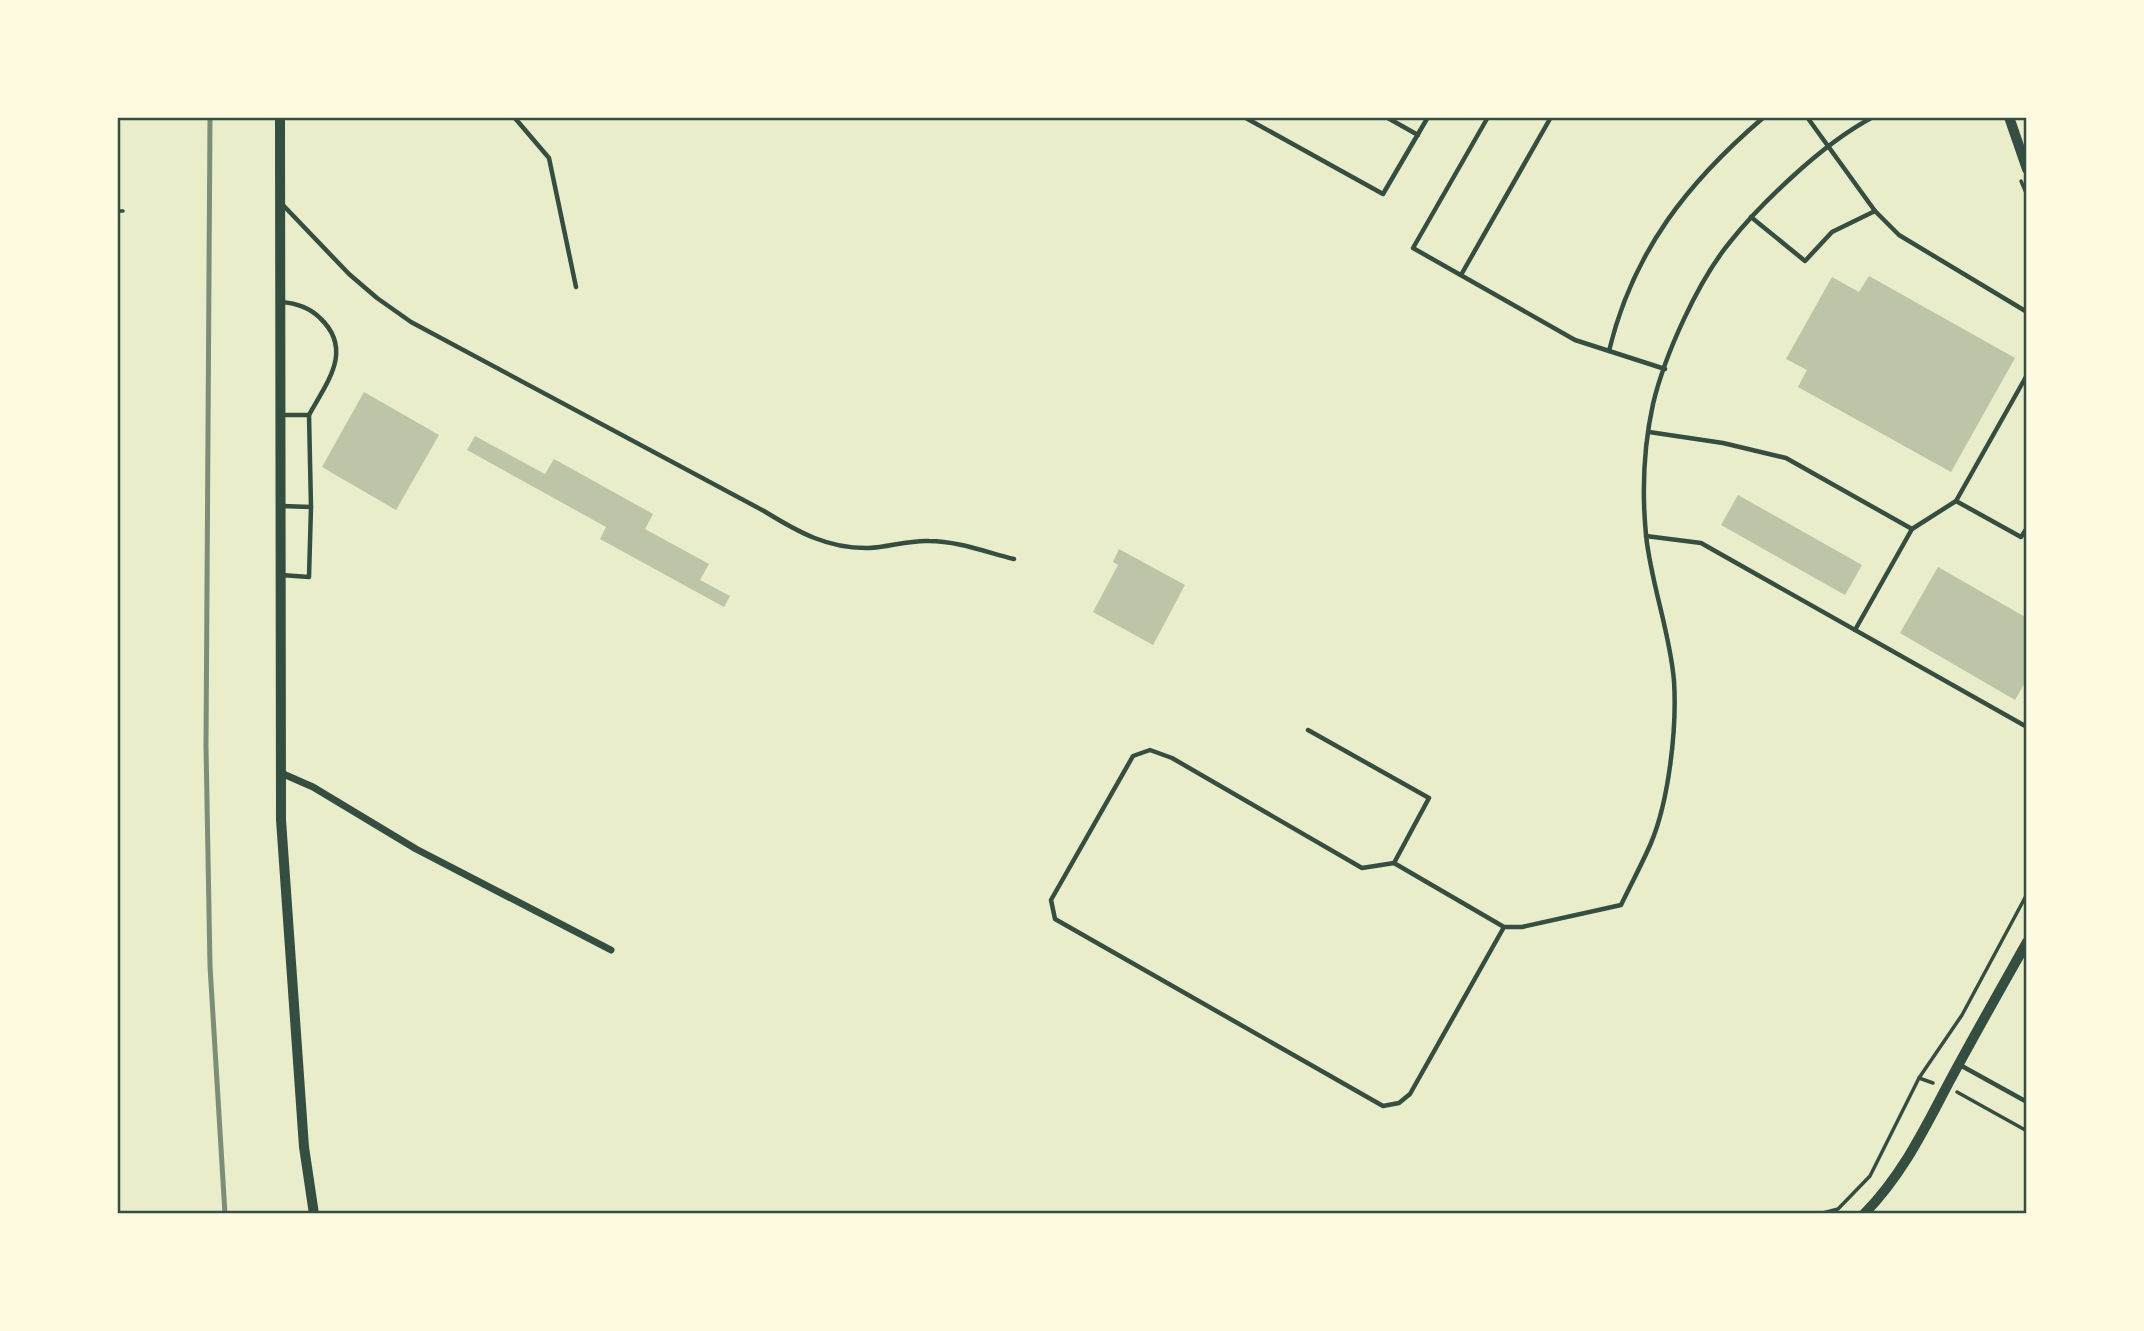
<svg xmlns="http://www.w3.org/2000/svg" width="2144" height="1331" font-family="'Noto Sans',sans-serif">
	<style>
		.building { fill: #bcc5a7 }
		.lines { fill: none; stroke-linecap: round; stroke-linejoin: round }
		.path { stroke: #344e41; stroke-width: 3.5 }
		.service { stroke: #344e41; stroke-width: 4.5 }
		.minor { stroke: #344e41; stroke-width: 7 }
		.tertiary { stroke: #344e41; stroke-width: 10 }
		.rail { stroke: #7c8e77; stroke-width: 5 }
		.neatline { fill: none; stroke: #344e41; stroke-width: 2.5 }
	</style>
	<rect width="100%" height="100%" fill="#e9edc9"/>
	<g class="building">
		<path d="M1869,276l146,82 -64,114 -153,-85 9,-17 -21,-11 46,-82 27,15z"/>
		<path d="M364,392l75,43 -43,75 -74,-43z"/>
		<path d="M475,436l70,38 9,-15 99,55 -8,15 64,35 -9,16 30,16 -6,11 -124,-68 6,-12 -139,-77z"/>
		<path d="M1738,495l124,70 -17,30 -124,-70z"/>
		<path d="M1119,549l66,36 -32,60 -60,-33 25,-47 -5,-3z"/>
		<path d="M1938,567l89,51v61l-12,21 -115,-67z"/>
	</g>
	<g class="lines">
		<g class="path">
			<path d="M2021,181l6,14"/>
			<path d="M117,211h6"/>
			<path d="M1919,1078l14,5"/>
			<path d="M1957,1092l70,39"/>
			<path d="M1819,1214l19,-5 32,-33 49,-98 43,-63 65,-121"/>
		</g>
		<g class="service">
			<path d="M514,117l35,41 27,129"/>
			<path d="M1244,117l139,77 45,-77"/>
			<path d="M1386,117l32,18"/>
			<path d="M1488,117l-75,131 162,92 90,29"/>
			<path d="M1807,117l68,94 24,24 128,77"/>
			<path d="M281,203l68,71 28,24 34,24 353,189c34,21 64,38 105,37 20,-1 40,-8 60,-7 28,0 57,11 85,18"/>
			<path d="M1751,217l54,44 27,-29 43,-21"/>
			<path d="M1461,275l90,-158"/>
			<path d="M281,302c15,1 28,5 39,16 34,32 7,64 -11,97"/>
			<path d="M1609,351c24,-100 79,-169 155,-234"/>
			<path d="M280,415h29l2,92"/>
			<path d="M1649,432l74,11 63,15 126,71 -57,101"/>
			<path d="M1956,501l65,36 6,-9"/>
			<path d="M281,506l30,1 -2,70 -28,-2"/>
			<path d="M1912,529l44,-28 71,-126"/>
			<path d="M1646,536l55,7 326,184"/>
			<path d="M1308,730l121,68 -35,65"/>
			<path d="M1504,927l-110,-64 -32,5 -190,-110 -22,-8 -17,6 -82,144 4,19 328,187 16,-3 11,-9 94,-167h18l99,-22c10,-21 21,-41 30,-62 18,-43 26,-115 23,-162 -4,-49 -23,-97 -28,-146 -4,-42 -2,-90 7,-131 12,-50 45,-123 77,-162 19,-24 40,-45 62,-65 25,-23 51,-44 81,-60"/>
			<path d="M1960,1065l67,37"/>
		</g>
		<path class="minor" d="M281,773l32,14 103,62 195,101"/>
		<g class="tertiary">
			<path d="M280,117l1,703 23,327 10,67"/>
			<path d="M2009,117l18,52"/>
			<path d="M1864,1214c37,-38 58,-80 82,-126 26,-49 54,-98 81,-146"/>
		</g>
		<path class="rail" d="M210,117l-4,629 4,220 15,248"/>
	</g>
	<rect width="2144" height="1331" fill="none" stroke="#fefae0" stroke-width="238"/>
	<rect x="119" y="119" width="1906" height="1093" class="neatline"/>
</svg>
